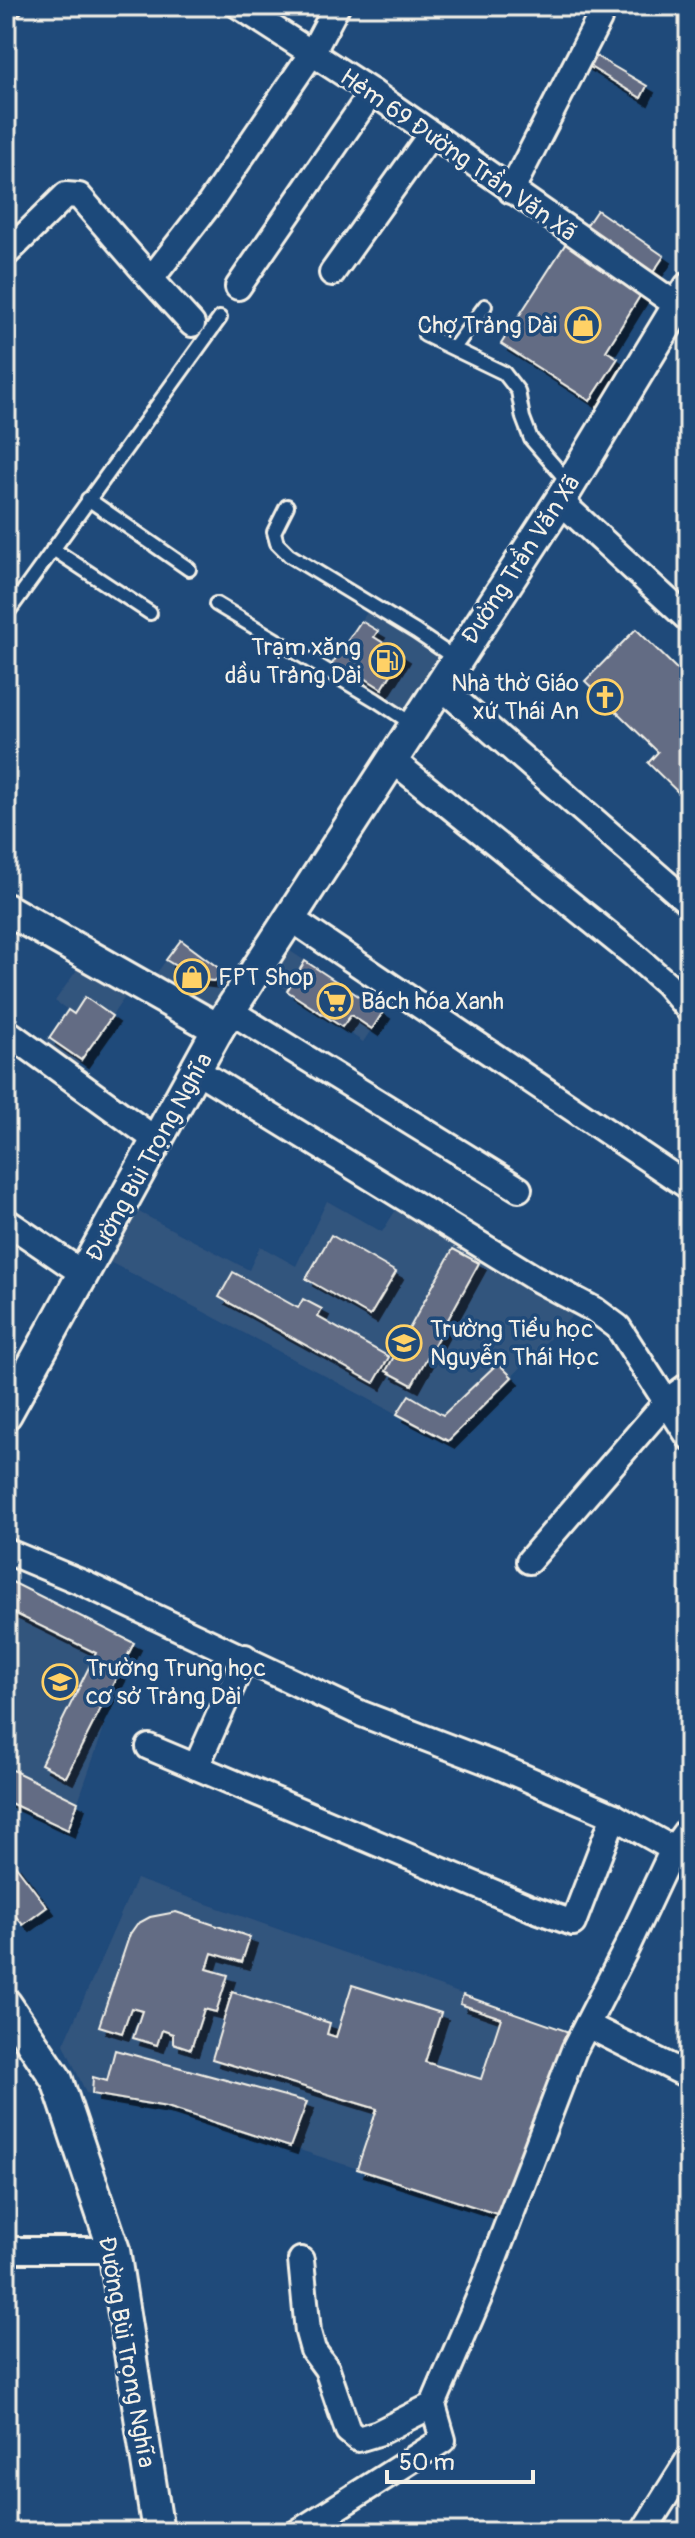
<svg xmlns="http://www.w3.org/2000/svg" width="695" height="2538" font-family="Pangolin,sans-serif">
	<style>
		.built { fill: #33547d }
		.building { fill: #636c84; stroke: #f4f1e8; stroke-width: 2; filter: url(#shadow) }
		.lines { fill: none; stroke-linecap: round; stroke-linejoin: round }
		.service-casing { stroke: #f4f1e8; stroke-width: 18 }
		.minor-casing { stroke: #f4f1e8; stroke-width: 30 }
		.tertiary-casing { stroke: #f4f1e8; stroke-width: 36 }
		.service { stroke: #1f4a7a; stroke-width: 12 }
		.minor { stroke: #1f4a7a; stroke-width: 24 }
		.tertiary { stroke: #1f4a7a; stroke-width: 30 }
		.labels { text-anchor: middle; stroke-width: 7; stroke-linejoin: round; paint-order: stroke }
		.street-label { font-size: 24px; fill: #f4f1e8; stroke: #1f4a7a }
		.poi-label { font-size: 24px; fill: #f4f1e8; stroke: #1f4a7a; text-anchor: start }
	</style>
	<defs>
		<filter id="shadow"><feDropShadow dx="7" dy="7" stdDeviation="0" flood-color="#0009"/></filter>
	</defs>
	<rect width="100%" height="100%" fill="#1f4a7a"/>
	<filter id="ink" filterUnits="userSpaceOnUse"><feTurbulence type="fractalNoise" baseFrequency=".0125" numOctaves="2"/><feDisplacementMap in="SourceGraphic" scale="16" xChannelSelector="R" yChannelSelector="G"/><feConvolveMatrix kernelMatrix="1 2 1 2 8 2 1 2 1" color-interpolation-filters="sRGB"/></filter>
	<g filter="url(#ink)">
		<g class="built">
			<path d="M370,608l74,48 -37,59 -77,-48z"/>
			<path d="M181,940l55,41 -21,33 -62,-36z"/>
			<path d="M284,947l99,65 -20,30 -97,-66z"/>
			<path d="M81,964l48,27 -56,80 -32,-23 27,-38 -13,-9z"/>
			<path d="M327,1201l55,31 17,-27 180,104 -131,132 -342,-181 27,-51 116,61 11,-24 36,20z"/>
			<path d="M6,1579l128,64 -40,77 11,5 -37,105 -62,-29z"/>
			<path d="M136,1879l439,155 -72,182 -336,-109 -81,-14 -22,-49z"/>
		</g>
		<g class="building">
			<path d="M589,52l58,34 -6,12 -59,-36z"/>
			<path d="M597,210l67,46 -16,24 -64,-51z"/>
			<path d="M568,240l75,51 -37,60 12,7 -28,43 -89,-57z"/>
			<path d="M361,621l17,10 -4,6 29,18 -21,34 -28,-18 -5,7 -19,-11z"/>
			<path d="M636,629l53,52v122l-41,-40 10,-11 -73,-71z"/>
			<path d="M181,940l47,35 -15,6 -16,-2 -31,-19z"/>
			<path d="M305,961l78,51 -11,17 -21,-14 -9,12 -55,-36z"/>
			<path d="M85,997l27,19 -31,44 -32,-22 19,-28 6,4z"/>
			<path d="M331,1235l65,37 -26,44 -64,-37z"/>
			<path d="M453,1249l26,14 -67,122 -26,-14z"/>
			<path d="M233,1272l65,36 5,-9 19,10 -4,8 71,40 -15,26 -155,-86z"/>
			<path d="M498,1363l14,14 -64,64 -51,-27 12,-19 34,20z"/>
			<path d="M6,1579l128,64 -68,134 -25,-13 55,-111 -86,-42 -4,8z"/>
			<path d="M6,1767l72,35 -10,28 -62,-29z"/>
			<path d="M13,1862l34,45 -24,18 -11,-13 -6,5v-49z"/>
			<path d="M176,1912l74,25 -8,25 -30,-9 -5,16 21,6 -12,37 -12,-3 -13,40 -18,-6v-9l-11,-4 -5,15 -24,-7 9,-27 -11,-3 -9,25 -23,-7 31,-92 7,-10 13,-7z"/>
			<path d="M352,1985l89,28 -16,49 56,17 20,-61 -41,-14 3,-9 112,39 -72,182 -146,-47 20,-60 -165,-50 20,-67 98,31 -3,11 9,3z"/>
			<path d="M115,2050l192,52 -17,45 -123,-40 -75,-13 1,-17 14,4z"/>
		</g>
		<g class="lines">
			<defs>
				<g id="service">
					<path d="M425,335l79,38 14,18 5,27 8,21 39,45"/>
					<path d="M454,348l31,-42"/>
					<path d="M88,499l101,70"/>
					<path d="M287,506l-13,26 3,11 12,12 127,77 40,27"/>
					<path d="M53,549l97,64"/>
					<path d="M216,604l160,96 38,25"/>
					<path d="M6,615l214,-297"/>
				</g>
				<g id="minor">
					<path d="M239,6l133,86 306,214"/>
					<path d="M6,9l3,-3"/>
					<path d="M511,191l88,-172"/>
					<path d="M6,254l60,-59 13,1 72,83 59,-76 102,-150 25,-47"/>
					<path d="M332,273l99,-139"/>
					<path d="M151,279l41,45"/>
					<path d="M238,287l134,-195"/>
					<path d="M560,501l129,119"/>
					<path d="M439,685l250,218"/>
					<path d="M391,759l242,195 33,29 23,27"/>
					<path d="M290,918l399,269"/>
					<path d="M230,1011l289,178"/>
					<path d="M6,1031l150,109"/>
					<path d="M196,1070l337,207 62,33 23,17 71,110"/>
					<path d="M6,1221l79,54"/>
					<path d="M6,1551l77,32 279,131 136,52 116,50 59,33 16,14"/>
					<path d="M529,1561l138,-160 22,-16"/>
					<path d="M149,1747l382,161 42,15 41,-107"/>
					<path d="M196,1767l49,-110"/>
					<path d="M587,2025l102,51"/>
					<path d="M6,2250h108"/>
					<path d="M301,2260l7,72 5,18 14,19 21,62 10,8 20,-6 55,-28"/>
					<path d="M298,2532l145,-92 -10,-35 48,-112 93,-243 53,-103 46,-98 16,-22"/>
					<path d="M643,2532l46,-73"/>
				</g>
				<g id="tertiary">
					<path d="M6,909l212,120"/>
					<path d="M6,1414l212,-385 342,-528 129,-213"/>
					<path d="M6,2004l51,76 57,170 44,282"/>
				</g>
			</defs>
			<use href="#service" class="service-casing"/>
			<use href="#minor" class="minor-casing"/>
			<use href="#tertiary" class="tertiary-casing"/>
			<use href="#service" class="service"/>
			<use href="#minor" class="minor"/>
			<use href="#tertiary" class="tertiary"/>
		</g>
	</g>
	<defs>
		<symbol id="shop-ring" viewBox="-11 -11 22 22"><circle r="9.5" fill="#1f4a7a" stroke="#ffd166" stroke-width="1.5"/><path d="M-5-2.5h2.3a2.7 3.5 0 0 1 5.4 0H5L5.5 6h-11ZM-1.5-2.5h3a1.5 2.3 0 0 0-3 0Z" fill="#ffd166"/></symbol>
		<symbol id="fuel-ring" viewBox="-11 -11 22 22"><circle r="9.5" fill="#1f4a7a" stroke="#ffd166" stroke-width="1.5"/><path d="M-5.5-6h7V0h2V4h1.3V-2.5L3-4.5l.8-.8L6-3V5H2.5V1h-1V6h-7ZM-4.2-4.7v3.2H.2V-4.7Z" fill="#ffd166"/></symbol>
		<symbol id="church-ring" viewBox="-11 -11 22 22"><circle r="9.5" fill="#1f4a7a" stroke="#ffd166" stroke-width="1.5"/><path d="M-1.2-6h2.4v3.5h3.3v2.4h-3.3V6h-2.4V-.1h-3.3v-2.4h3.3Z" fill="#ffd166"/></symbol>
		<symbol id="supermarket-ring" viewBox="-11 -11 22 22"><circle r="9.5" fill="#1f4a7a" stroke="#ffd166" stroke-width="1.5"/><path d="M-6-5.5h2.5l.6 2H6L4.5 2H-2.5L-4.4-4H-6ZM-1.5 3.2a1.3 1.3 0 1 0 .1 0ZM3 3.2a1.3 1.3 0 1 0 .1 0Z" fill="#ffd166"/></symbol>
		<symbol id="school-ring" viewBox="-11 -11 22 22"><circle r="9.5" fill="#1f4a7a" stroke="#ffd166" stroke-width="1.5"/><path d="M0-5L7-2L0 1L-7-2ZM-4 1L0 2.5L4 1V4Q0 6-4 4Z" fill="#ffd166"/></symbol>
	</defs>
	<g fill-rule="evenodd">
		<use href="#shop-ring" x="563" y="305" width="40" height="40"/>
		<use href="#fuel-ring" x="367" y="641" width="40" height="40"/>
		<use href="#church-ring" x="585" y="677" width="40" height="40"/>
		<use href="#shop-ring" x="172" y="957" width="40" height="40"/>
		<use href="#supermarket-ring" x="315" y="981" width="40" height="40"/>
		<use href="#school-ring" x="384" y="1323" width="40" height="40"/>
		<use href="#school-ring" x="40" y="1662" width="40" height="40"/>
	</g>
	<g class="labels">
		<g class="street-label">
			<text transform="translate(459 155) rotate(35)" y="8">Hẻm 69 Đường Trần Văn Xã</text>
			<text transform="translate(521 559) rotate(-57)" y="8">Đường Trần Văn Xã</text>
			<text transform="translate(149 1157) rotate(-61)" y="8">Đường Bùi Trọng Nghĩa</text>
			<text transform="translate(127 2352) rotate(80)" y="8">Đường Bùi Trọng Nghĩa</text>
		</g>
		<g class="poi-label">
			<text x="557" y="333" text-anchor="end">Chợ Trảng Dài</text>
			<text x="361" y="655" text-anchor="end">Trạm xăng<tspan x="361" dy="28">dầu Trảng Dài</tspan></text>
			<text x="579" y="691" text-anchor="end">Nhà thờ Giáo<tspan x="579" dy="28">xứ Thái An</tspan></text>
			<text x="218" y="985">FPT Shop</text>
			<text x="361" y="1009">Bách hóa Xanh</text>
			<text x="430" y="1337">Trường Tiểu học<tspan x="430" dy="28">Nguyễn Thái Học</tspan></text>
			<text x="86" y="1676">Trường Trung học<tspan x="86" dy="28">cơ sở Trảng Dài</tspan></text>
		</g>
	</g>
	<rect width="695" height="2538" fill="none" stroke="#1f4a7a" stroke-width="32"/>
	<rect x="16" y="16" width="663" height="2506" fill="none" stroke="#f4f1e8" stroke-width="3" filter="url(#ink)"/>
	<path d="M387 2470v12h146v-12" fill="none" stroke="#f4f1e8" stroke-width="4"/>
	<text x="399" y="2470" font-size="24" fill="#f4f1e8" stroke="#1f4a7a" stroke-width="6" paint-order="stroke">50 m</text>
</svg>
